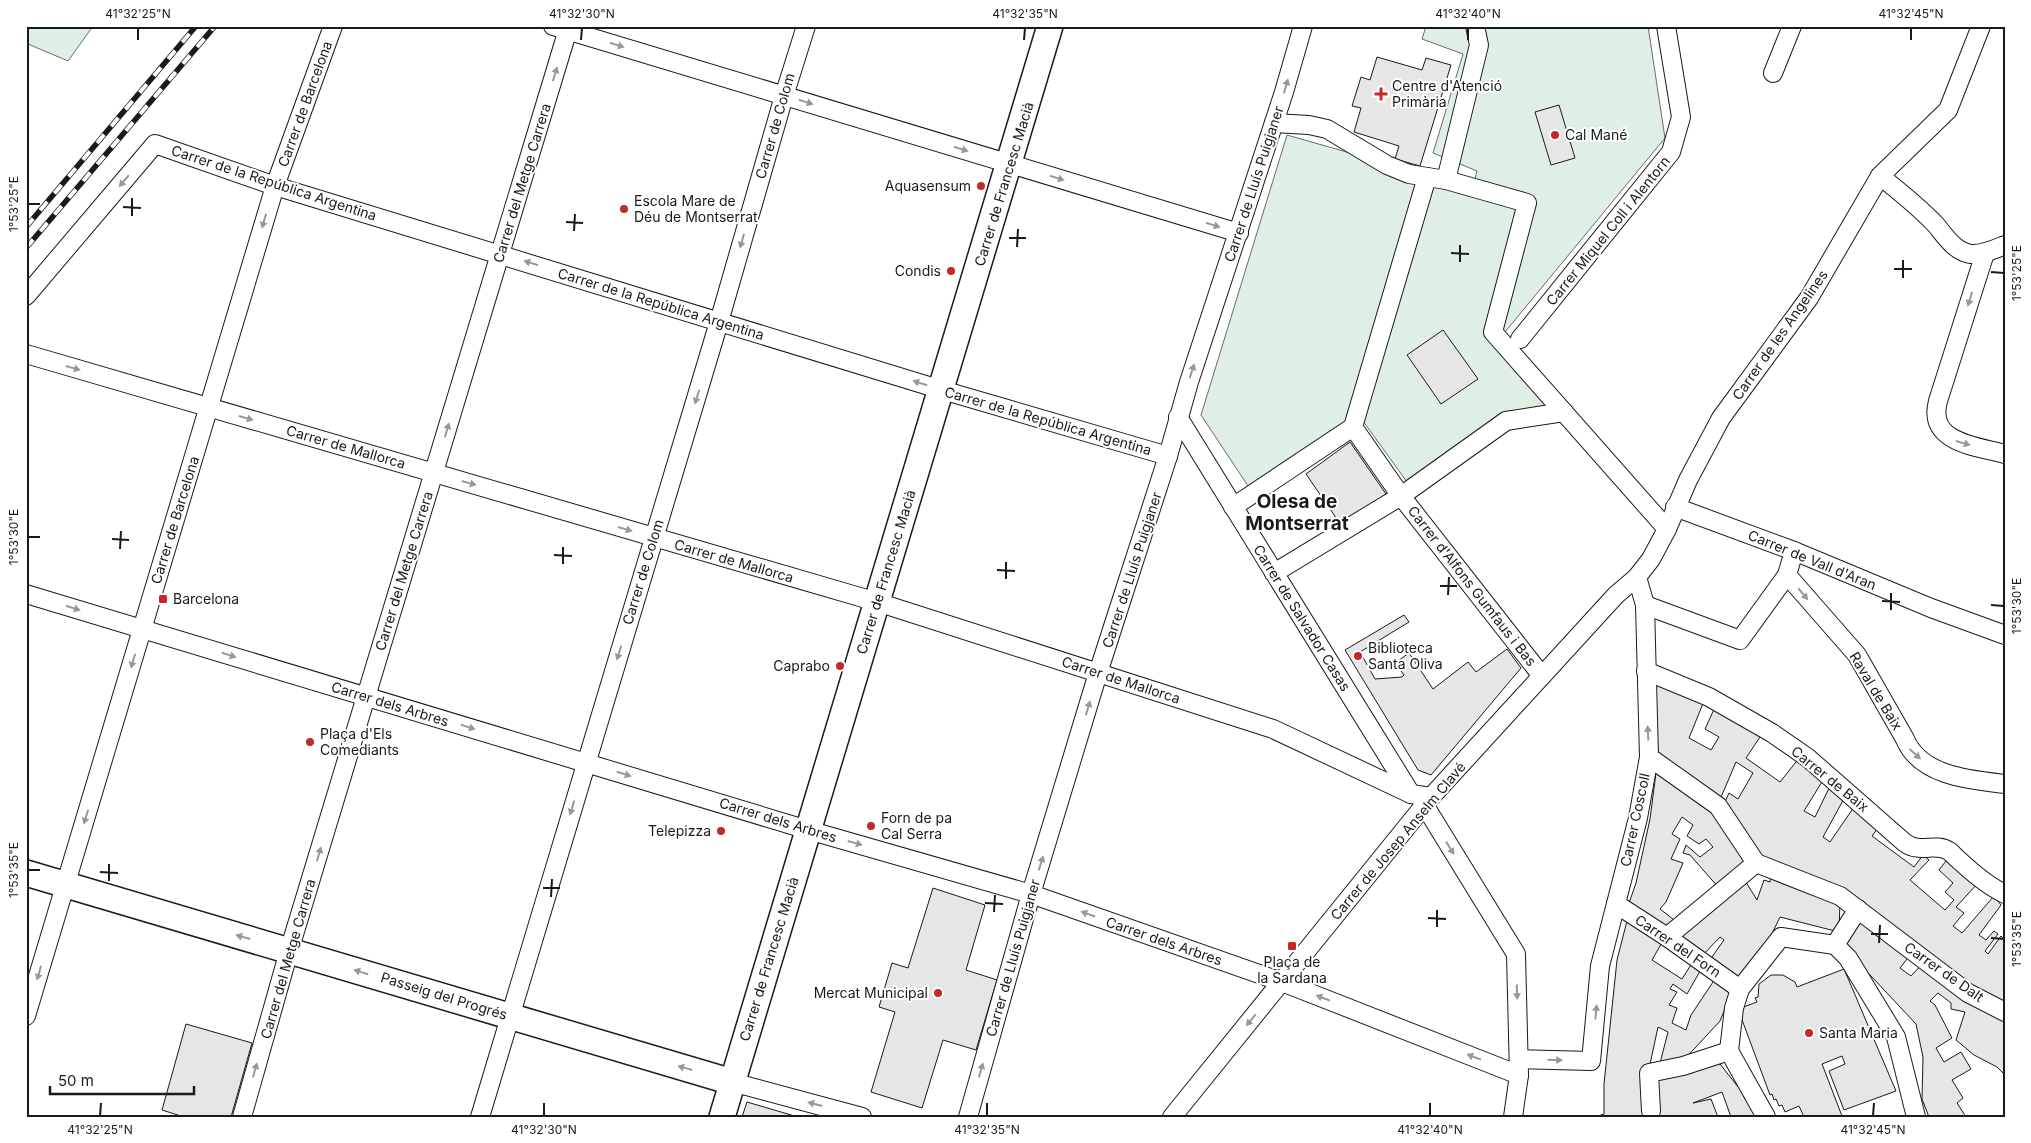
<svg xmlns="http://www.w3.org/2000/svg" width="2031" height="1143" font-family="Inter,sans-serif">
	<style>
		.green { fill: #e0efe3; stroke: #6a6a6a }
		.building { fill: #e6e6e6; stroke: #1a1a1a }
		.lines { fill: none; stroke-linecap: round; stroke-linejoin: round }
		.street-casing { stroke: #1a1a1a; stroke-width: 20 }
		.secondary-casing { stroke: #1a1a1a; stroke-width: 28 }
		.street { stroke: #fff; stroke-width: 18 }
		.secondary { stroke: #fff; stroke-width: 25 }
		.rail-casing { stroke: #1a1a1a; stroke-width: 5.5 }
		.rail { stroke: #fff; stroke-width: 4; stroke-dasharray: 11; stroke-linecap: butt }
		.oneway { fill: #989898 }
		.ticks { fill: none; stroke: #1a1a1a; stroke-width: 2 }
		.poi-dot { fill: #c62828; stroke: #fff; stroke-width: 2 }
		.labels { text-anchor: middle; stroke-width: 4; stroke-linejoin: round; paint-order: stroke }
		.poi-label { font-size: 14px; fill: #1a1a1a; stroke: #fff; text-anchor: start }
		.street-label { font-size: 14px; fill: #1a1a1a; stroke: #fff }
		.district-label { font-size: 19px; font-weight: bold; fill: #1a1a1a; stroke: #fff }
		.neatline { fill: none; stroke: #1a1a1a; stroke-width: 2 }
		.ticks-label { font-size: 12px; text-anchor: middle; fill: #1a1a1a }
	</style>
	<rect width="100%" height="100%" fill="#fff"/>
	<g class="green">
		<path d="M26,26h67l-25,35 -40,-17 -2,2z"/>
		<path d="M1426,26h222l17,112 -160,194 64,74 -57,12 -105,64 -44,-61 -109,74 -53,-80 86,-280 186,53 4,-17 -44,-18 30,-99 -41,-15z"/>
	</g>
	<g class="building">
		<path d="M1377,57l45,13 4,-12 25,7 -31,101 -25,-7 4,-13 -45,-14 7,-24 -9,-2 9,-29 9,3z"/>
		<path d="M1559,105l16,53 -24,7 -16,-53z"/>
		<path d="M1443,330l35,49 -37,25 -34,-49z"/>
		<path d="M1350,442l36,52 -45,31 -35,-51z"/>
		<path d="M1404,615l5,7 -49,30 15,27 27,-2 2,-2 -9,-12 14,-10 24,36 35,-27 8,10 31,-23 14,19 -90,107 -13,-5 -73,-120z"/>
		<path d="M1654,679l50,22 -15,37 22,12 8,-13 -14,-8 10,-22 47,27 -16,24 34,24 20,-25 25,20 -21,34 11,6 17,-35 14,13 -23,42 7,5 26,-38 24,21 -8,11 42,31 9,-12 6,5 -19,20 35,30 9,-10 -9,-8 8,-9 -14,-13 10,-13 29,26 -22,24 8,6 -11,13 9,7 32,-37 7,9 -22,30 7,5 8,-9 4,3 -13,17 3,3 13,-18 4,4v68l-223,-142 -28,-14 -32,-44 7,-15 9,6 15,-26 -17,-11 -17,40 -62,-45z"/>
		<path d="M1657,765l54,40 38,57 -30,26 -29,-33 -7,-2 3,-8 14,12 13,-10 -7,-8 -7,5 -12,-8 6,-11 -11,-8 -10,17 8,5 -9,20 12,4 -17,39 -6,7 18,14 -9,9 -42,-23 9,-26 14,-64z"/>
		<path d="M1771,873l69,27 -1,32 -59,-15 -14,29 -29,35 -28,-20 15,-21 -4,-3 -18,19 -27,-20 69,-57 13,21 7,-20 6,2z"/>
		<path d="M933,888l52,17 -19,65 31,10 -21,70 -33,-10 -21,68 -51,-16 24,-80 -16,-5 13,-44 16,5z"/>
		<path d="M1628,917l36,22 -12,21 30,19 12,-19 9,6 -16,28 -14,-10 -3,5 7,3 -8,13 8,3 -5,15 14,7 5,-15 26,-39 16,13 -13,32 -38,41 -23,5 9,-35 -10,-5 -9,42 -3,48h-51l9,-3v-30l13,-124z"/>
		<path d="M1859,918l52,36 -11,14 11,8 12,-13 82,56v56l-8,-8 -23,-12 -18,-15 9,-28 -14,-3v-6l-13,-10 -8,8 5,4 17,33 -16,10 8,14 17,-10 10,17 -19,11 11,18 -6,5 9,14h-37l-7,-18 1,-42 -7,-33 -75,-80z"/>
		<path d="M1844,969l52,122 -52,19 -15,-39 16,-7 -3,-8 -20,8 20,52 -38,1 -5,-11 -14,6 -3,-7 -3,1 -3,-7 -2,1 -2,-6 -2,1 -32,-86 19,-7 -2,-4 3,-1 1,-13 12,-9h12l12,7 2,5z"/>
		<path d="M186,1024l66,19 -21,74h-47l-22,-7z"/>
		<path d="M1720,1064l26,33 10,20h-25l-9,-25 -29,11 18,-4 7,18h-61l-4,-42z"/>
		<path d="M747,1102l51,15h-56z"/>
	</g>
	<g class="lines">
		<defs>
			<g id="street">
				<path d="M553,26l686,207"/>
				<path d="M1773,73l19,-47"/>
				<path d="M1274,123l35,2 18,4 60,36 22,9 37,6 81,23 -34,129 174,197"/>
				<path d="M1880,176c19,15 39,31 56,49 9,11 19,27 35,29 11,1 24,-5 34,-9"/>
				<path d="M1446,180l33,-135 -4,-19"/>
				<path d="M1985,253l-47,148c-11,42 38,45 67,53"/>
				<path d="M26,296l129,-152 120,42 667,204 226,66"/>
				<path d="M1520,339l151,-187 10,-35 -15,-91"/>
				<path d="M26,354l851,248 396,127 138,65 20,3"/>
				<path d="M1178,417l233,377"/>
				<path d="M1353,427l48,69 141,180"/>
				<path d="M1233,507l120,-80 74,-250"/>
				<path d="M1675,507l119,44 137,57 74,27"/>
				<path d="M1794,551l-7,24 70,80 48,84c15,37 65,41 100,45"/>
				<path d="M1274,573l127,-77 105,-75 58,-9"/>
				<path d="M26,594l782,236 223,64 251,88 237,93"/>
				<path d="M1645,605l95,35 47,-65"/>
				<path d="M1646,671l63,26 63,36 36,25 97,85c16,11 29,-1 44,8 4,3 8,8 12,11 13,12 27,24 44,32"/>
				<path d="M1649,757l69,49 38,57 84,33 128,97 37,19"/>
				<path d="M1425,806l91,148 3,121 -6,42"/>
				<path d="M1616,904l51,33 73,52"/>
				<path d="M1667,937l89,-74"/>
				<path d="M1835,945l13,13 48,79 20,80"/>
				<path d="M1835,945l23,-36"/>
				<path d="M26,1016l249,-830 58,-160"/>
				<path d="M1729,1051l5,-43 6,-19 41,-52 54,8"/>
				<path d="M1729,1051l37,66"/>
				<path d="M1519,1059l72,2 9,-95 38,-148 11,-61 -4,-152 -8,-28"/>
				<path d="M732,1082l130,35"/>
				<path d="M1651,1111l-2,-38 34,-7 46,-15"/>
				<path d="M242,1117l47,-166 280,-925"/>
				<path d="M480,1117l239,-795 65,-226 22,-70"/>
				<path d="M968,1117l63,-223 67,-221 70,-217 21,-74 95,-290 19,-66"/>
				<path d="M1172,1117l259,-320 185,-202 21,-18 14,-18 16,-30 21,-49 33,-62 88,-120 71,-122 68,-66 33,-84"/>
			</g>
			<g id="secondary">
				<path d="M26,873l706,209"/>
				<path d="M722,1117l328,-1091"/>
			</g>
		</defs>
		<use href="#street" class="street-casing"/>
		<use href="#secondary" class="secondary-casing"/>
		<use href="#street" class="street"/>
		<use href="#secondary" class="secondary"/>
		<defs>
			<g id="rail">
				<path d="M26,227l170,-201"/>
				<path d="M26,248l189,-222"/>
			</g>
		</defs>
		<use href="#rail" class="rail-casing"/>
		<use href="#rail" class="rail"/>
	</g>
	<defs><path id="oneway-solid" d="M-6-.8H1V-3.2L6.5 0L1 3.2V.8H-6Z" transform="scale(1.25)"/></defs>
	<g class="oneway">
		<use href="#oneway-solid" transform="translate(617 45) rotate(17)"/>
		<use href="#oneway-solid" transform="translate(555 74) rotate(-73)"/>
		<use href="#oneway-solid" transform="translate(1286 86) rotate(-74)"/>
		<use href="#oneway-solid" transform="translate(806 102) rotate(17)"/>
		<use href="#oneway-solid" transform="translate(961 149) rotate(17)"/>
		<use href="#oneway-solid" transform="translate(1057 178) rotate(17)"/>
		<use href="#oneway-solid" transform="translate(124 181) rotate(130)"/>
		<use href="#oneway-solid" transform="translate(264 221) rotate(106)"/>
		<use href="#oneway-solid" transform="translate(1213 225) rotate(17)"/>
		<use href="#oneway-solid" transform="translate(742 241) rotate(106)"/>
		<use href="#oneway-solid" transform="translate(531 263) rotate(-163)"/>
		<use href="#oneway-solid" transform="translate(1970 299) rotate(107)"/>
		<use href="#oneway-solid" transform="translate(73 368) rotate(16)"/>
		<use href="#oneway-solid" transform="translate(1192 371) rotate(-72)"/>
		<use href="#oneway-solid" transform="translate(920 383) rotate(-163)"/>
		<use href="#oneway-solid" transform="translate(697 397) rotate(107)"/>
		<use href="#oneway-solid" transform="translate(246 418) rotate(16)"/>
		<use href="#oneway-solid" transform="translate(447 430) rotate(-73)"/>
		<use href="#oneway-solid" transform="translate(1963 443) rotate(16)"/>
		<use href="#oneway-solid" transform="translate(469 483) rotate(16)"/>
		<use href="#oneway-solid" transform="translate(625 529) rotate(16)"/>
		<use href="#oneway-solid" transform="translate(1803 594) rotate(50)"/>
		<use href="#oneway-solid" transform="translate(73 608) rotate(17)"/>
		<use href="#oneway-solid" transform="translate(619 653) rotate(107)"/>
		<use href="#oneway-solid" transform="translate(229 655) rotate(17)"/>
		<use href="#oneway-solid" transform="translate(133 661) rotate(107)"/>
		<use href="#oneway-solid" transform="translate(1088 708) rotate(-73)"/>
		<use href="#oneway-solid" transform="translate(468 727) rotate(17)"/>
		<use href="#oneway-solid" transform="translate(1648 733) rotate(-93)"/>
		<use href="#oneway-solid" transform="translate(1915 754) rotate(42)"/>
		<use href="#oneway-solid" transform="translate(624 774) rotate(17)"/>
		<use href="#oneway-solid" transform="translate(572 808) rotate(107)"/>
		<use href="#oneway-solid" transform="translate(86 817) rotate(107)"/>
		<use href="#oneway-solid" transform="translate(855 843) rotate(16)"/>
		<use href="#oneway-solid" transform="translate(1450 848) rotate(58)"/>
		<use href="#oneway-solid" transform="translate(319 854) rotate(-73)"/>
		<use href="#oneway-solid" transform="translate(1041 863) rotate(-73)"/>
		<use href="#oneway-solid" transform="translate(1088 914) rotate(-161)"/>
		<use href="#oneway-solid" transform="translate(243 937) rotate(-164)"/>
		<use href="#oneway-solid" transform="translate(361 972) rotate(-163)"/>
		<use href="#oneway-solid" transform="translate(39 973) rotate(106)"/>
		<use href="#oneway-solid" transform="translate(1517 992) rotate(88)"/>
		<use href="#oneway-solid" transform="translate(1323 998) rotate(-159)"/>
		<use href="#oneway-solid" transform="translate(1596 1012) rotate(-85)"/>
		<use href="#oneway-solid" transform="translate(1251 1020) rotate(130)"/>
		<use href="#oneway-solid" transform="translate(1474 1057) rotate(-159)"/>
		<use href="#oneway-solid" transform="translate(1555 1060) rotate(1)"/>
		<use href="#oneway-solid" transform="translate(685 1068) rotate(-164)"/>
		<use href="#oneway-solid" transform="translate(255 1070) rotate(-74)"/>
		<use href="#oneway-solid" transform="translate(981 1070) rotate(-74)"/>
		<use href="#oneway-solid" transform="translate(815 1104) rotate(-165)"/>
	</g>
	<path class="ticks" d="M138,40v-12M581,40l1,-12M1024,40l1,-12M1468,40v-12M1911,40v-12M28,204h12M123,207l18,1M132,216v-18M566,222l17,1M574,231l1,-17M1009,238h17M1017,247l1,-18M1451,253l18,1M1460,262v-17M1894,269h18M1991,272l13,1M1903,278v-18M28,537h12M112,539l17,1M120,549l1,-18M554,555l18,1M563,564v-17M997,570l18,1M1006,579v-17M1440,586h17M1448,595l1,-18M1882,601l18,1M1991,605l13,1M1891,610v-17M28,870h12M100,872l18,1M109,881v-17M543,888h17M551,897l1,-18M985,903l18,1M994,912l1,-17M1428,918l18,1M1437,927v-17M1871,934h17M1991,938l13,1M1879,943l1,-18M100,1116l1,-13M544,1116v-13M987,1116v-13M1430,1116v-13M1873,1116l1,-13"/>
	<g class="poi-dot">
		<path d="M1378.5 86.5h5v5h5v5h-5v5h-5v-5h-5v-5h5z"/>
		<circle cx="1555" cy="135" r="5"/>
		<circle cx="981" cy="186" r="5"/>
		<circle cx="624" cy="209" r="5"/>
		<circle cx="951" cy="271" r="5"/>
		<rect x="158" y="594" width="10" height="10" rx="2.5"/>
		<circle cx="1358" cy="656" r="5"/>
		<circle cx="840" cy="666" r="5"/>
		<circle cx="310" cy="742" r="5"/>
		<circle cx="871" cy="826" r="5"/>
		<circle cx="721" cy="831" r="5"/>
		<rect x="1287" y="941" width="10" height="10" rx="2.5"/>
		<circle cx="938" cy="993" r="5"/>
		<circle cx="1809" cy="1033" r="5"/>
	</g>
	<g class="labels">
		<g class="poi-label">
			<text x="1392" y="91">Centre d'Atenció<tspan x="1392" dy="16">Primària</tspan></text>
			<text x="1565" y="140">Cal Mané</text>
			<text x="971" y="191" text-anchor="end">Aquasensum</text>
			<text x="634" y="206">Escola Mare de<tspan x="634" dy="16">Déu de Montserrat</tspan></text>
			<text x="941" y="276" text-anchor="end">Condis</text>
			<text x="173" y="604">Barcelona</text>
			<text x="1368" y="653">Biblioteca<tspan x="1368" dy="16">Santa Oliva</tspan></text>
			<text x="830" y="671" text-anchor="end">Caprabo</text>
			<text x="320" y="739">Plaça d'Els<tspan x="320" dy="16">Comediants</tspan></text>
			<text x="881" y="823">Forn de pa<tspan x="881" dy="16">Cal Serra</tspan></text>
			<text x="711" y="836" text-anchor="end">Telepizza</text>
			<text x="1292" y="967" text-anchor="middle">Plaça de<tspan x="1292" dy="16">la Sardana</tspan></text>
			<text x="928" y="998" text-anchor="end">Mercat Municipal</text>
			<text x="1819" y="1038">Santa Maria</text>
		</g>
		<g class="street-label">
			<text transform="translate(305 104) rotate(-70)" y="5">Carrer de Barcelona</text>
			<text transform="translate(775 126) rotate(-74)" y="5">Carrer de Colom</text>
			<text transform="translate(274 183) rotate(18)" y="5">Carrer de la República Argentina</text>
			<text transform="translate(522 183) rotate(-73)" y="5">Carrer del Metge Carrera</text>
			<text transform="translate(1004 184) rotate(-73)" y="5">Carrer de Francesc Macià</text>
			<text transform="translate(1254 184) rotate(-72)" y="5">Carrer de Lluís Puigjaner</text>
			<text transform="translate(1608 231) rotate(-51)" y="5">Carrer Miquel Coll i Alentorn</text>
			<text transform="translate(661 304) rotate(17)" y="5">Carrer de la República Argentina</text>
			<text transform="translate(1780 335) rotate(-55)" y="5">Carrer de les Angelines</text>
			<text transform="translate(1048 421) rotate(16)" y="5">Carrer de la República Argentina</text>
			<text transform="translate(346 447) rotate(16)" y="5">Carrer de Mallorca</text>
			<text transform="translate(175 520) rotate(-73)" y="5">Carrer de Barcelona</text>
			<text transform="translate(1812 560) rotate(22)" y="5">Carrer de Vall d'Aran</text>
			<text transform="translate(734 561) rotate(16)" y="5">Carrer de Mallorca</text>
			<text transform="translate(1132 570) rotate(-72)" y="5">Carrer de Lluís Puigjaner</text>
			<text transform="translate(404 571) rotate(-73)" y="5">Carrer del Metge Carrera</text>
			<text transform="translate(643 572) rotate(-73)" y="5">Carrer de Colom</text>
			<text transform="translate(886 572) rotate(-73)" y="5">Carrer de Francesc Macià</text>
			<text transform="translate(1472 586) rotate(52)" y="5">Carrer d'Alfons Gumfaus i Bas</text>
			<text transform="translate(1302 618) rotate(58)" y="5">Carrer de Salvador Casas</text>
			<text transform="translate(1121 680) rotate(18)" y="5">Carrer de Mallorca</text>
			<text transform="translate(1876 691) rotate(59)" y="5">Raval de Baix</text>
			<text transform="translate(390 704) rotate(17)" y="5">Carrer dels Arbres</text>
			<text transform="translate(1830 779) rotate(39)" y="5">Carrer de Baix</text>
			<text transform="translate(778 820) rotate(17)" y="5">Carrer dels Arbres</text>
			<text transform="translate(1635 820) rotate(-78)" y="5">Carrer Coscoll</text>
			<text transform="translate(1398 841) rotate(-50)" y="5">Carrer de Josep Anselm Clavé</text>
			<text transform="translate(1164 941) rotate(19)" y="5">Carrer dels Arbres</text>
			<text transform="translate(1678 946) rotate(34)" y="5">Carrer del Forn</text>
			<text transform="translate(1013 958) rotate(-74)" y="5">Carrer de Lluís Puigjaner</text>
			<text transform="translate(288 959) rotate(-74)" y="5">Carrer del Metge Carrera</text>
			<text transform="translate(769 959) rotate(-73)" y="5">Carrer de Francesc Macià</text>
			<text transform="translate(1944 972) rotate(35)" y="5">Carrer de Dalt</text>
			<text transform="translate(444 996) rotate(17)" y="5">Passeig del Progrés</text>
		</g>
		<g class="district-label">
			<text x="1297" y="508">Olesa de<tspan x="1297" dy="22">Montserrat</tspan></text>
		</g>
	</g>
	<rect width="2031" height="1143" fill="none" stroke="#ffffff" stroke-width="55"/>
	<path d="M50 1086v8h144v-8" fill="none" stroke="#1a1a1a" stroke-width="2.5"/>
	<text x="58" y="1086" font-size="15" fill="#1a1a1a" stroke="#ffffff" stroke-width="4" paint-order="stroke">50 m</text>
	<rect x="28" y="28" width="1976" height="1088" class="neatline"/>
	<g class="ticks-label">
		<text x="138" y="18">41°32'25"N</text>
		<text x="582" y="18">41°32'30"N</text>
		<text x="1025" y="18">41°32'35"N</text>
		<text x="1468" y="18">41°32'40"N</text>
		<text x="1911" y="18">41°32'45"N</text>
		<text transform="translate(14 204) rotate(-90)" y="4">1°53'25"E</text>
		<text transform="translate(2017 273) rotate(-90)" y="4">1°53'25"E</text>
		<text transform="translate(14 537) rotate(-90)" y="4">1°53'30"E</text>
		<text transform="translate(2017 606) rotate(-90)" y="4">1°53'30"E</text>
		<text transform="translate(14 870) rotate(-90)" y="4">1°53'35"E</text>
		<text transform="translate(2017 939) rotate(-90)" y="4">1°53'35"E</text>
		<text x="100" y="1134">41°32'25"N</text>
		<text x="544" y="1134">41°32'30"N</text>
		<text x="987" y="1134">41°32'35"N</text>
		<text x="1430" y="1134">41°32'40"N</text>
		<text x="1873" y="1134">41°32'45"N</text>
	</g>
</svg>
